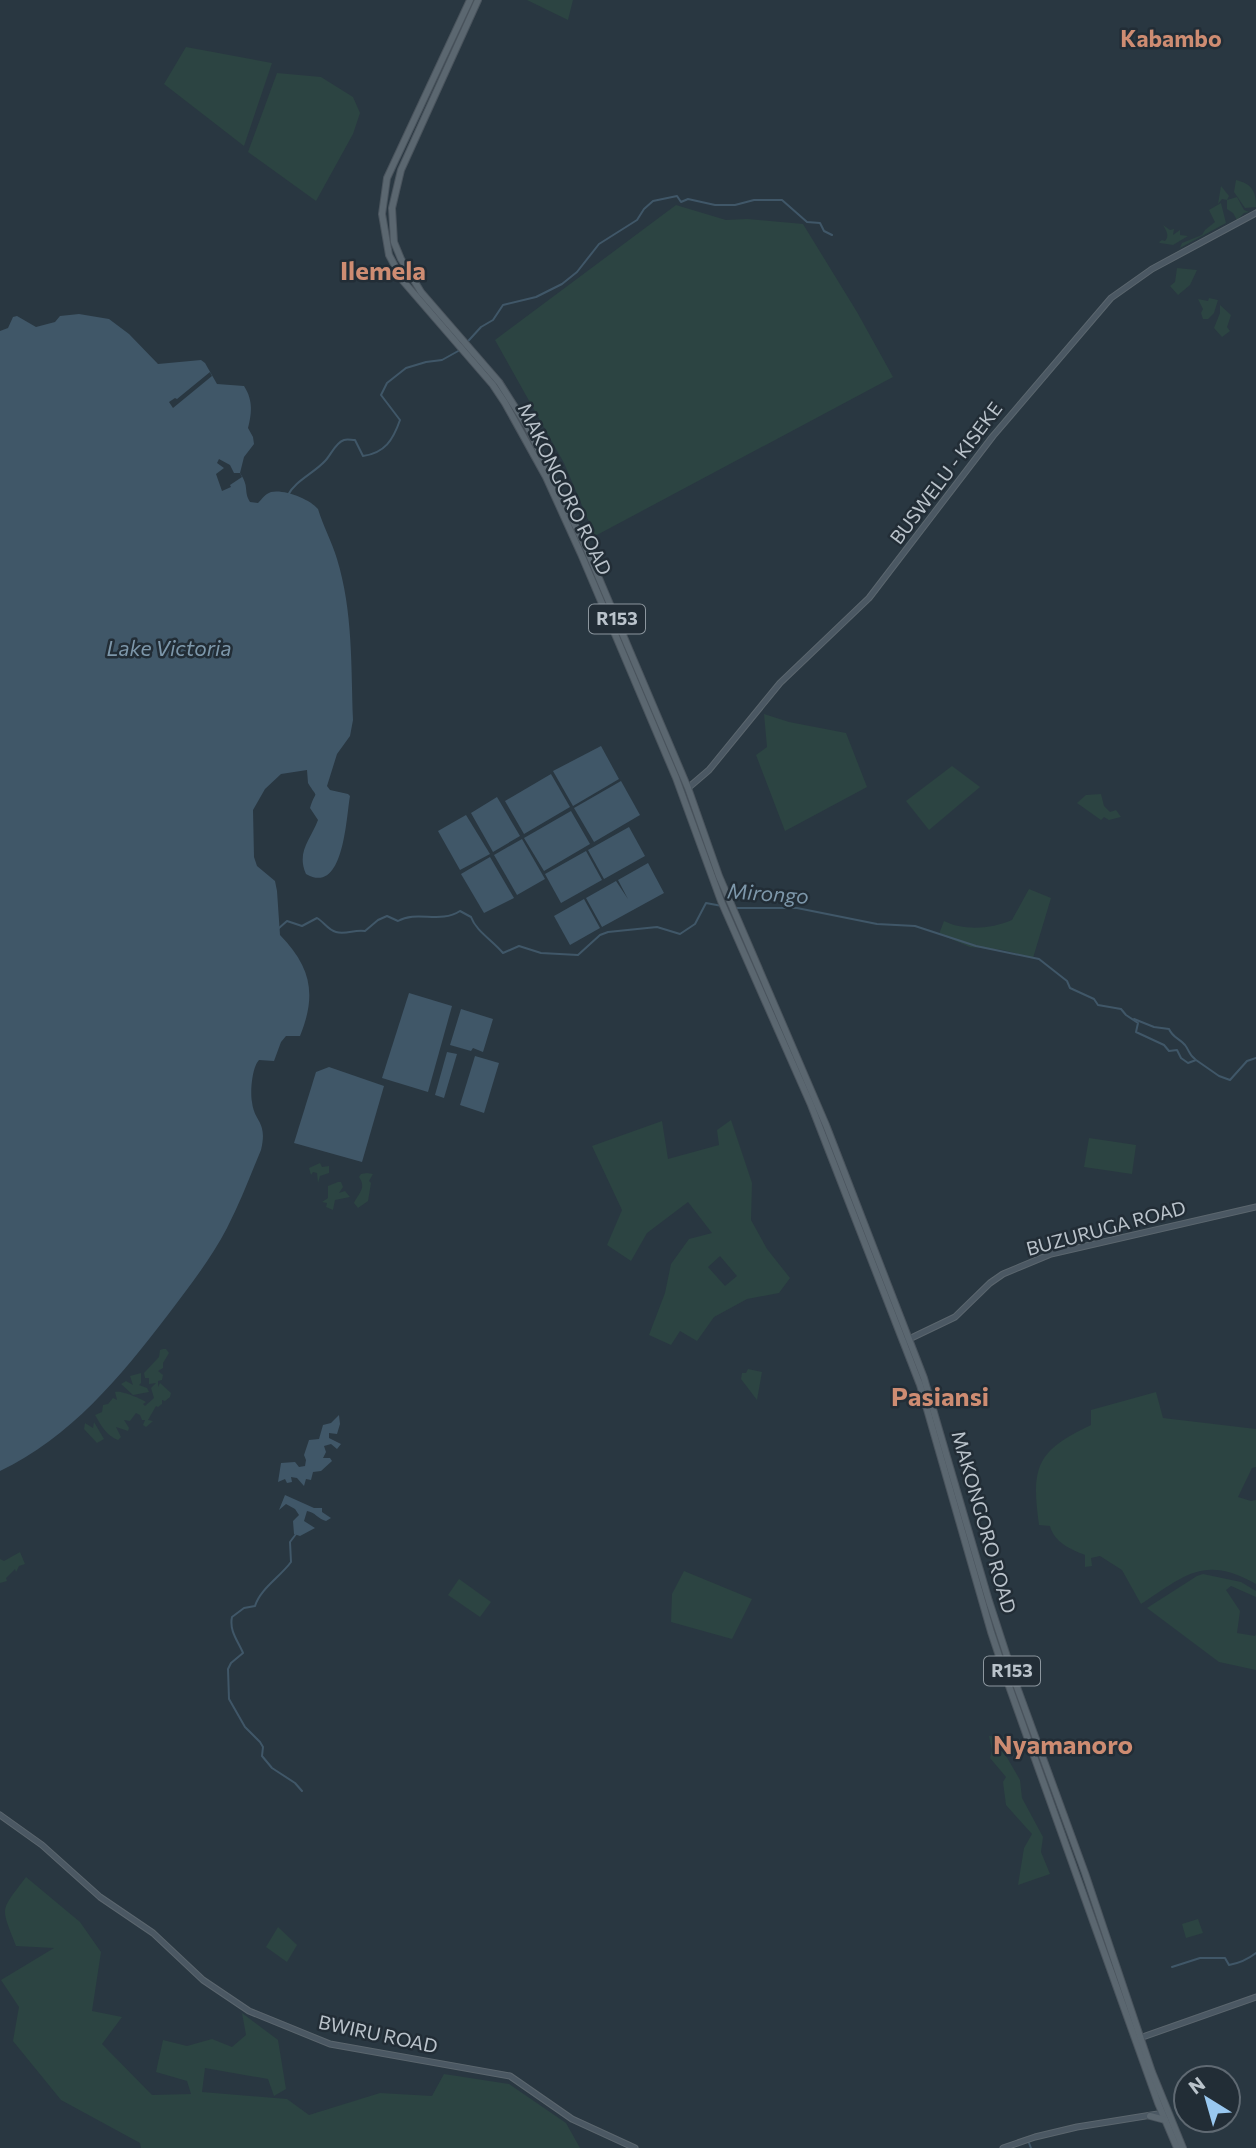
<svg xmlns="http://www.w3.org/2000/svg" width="1256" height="2148" font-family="Commissioner,sans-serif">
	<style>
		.green { fill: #2c4442; fill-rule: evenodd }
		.water { fill: #405768 }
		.pier { fill: #293741 }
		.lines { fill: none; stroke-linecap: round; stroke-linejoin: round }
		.stream { stroke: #405768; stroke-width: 2 }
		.secondary-casing { stroke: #5b666e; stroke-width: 7 }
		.primary-casing { stroke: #4a545d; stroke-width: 8 }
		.secondary { stroke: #4b5863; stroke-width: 5 }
		.primary { stroke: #5b6770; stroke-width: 6 }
		.labels { text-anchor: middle; stroke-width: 5; stroke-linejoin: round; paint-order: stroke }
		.shield { fill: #222d36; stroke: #8c969e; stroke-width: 2 }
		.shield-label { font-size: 18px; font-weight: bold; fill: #bac3cb }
		.street-label { font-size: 19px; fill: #bac3cb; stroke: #222d36 }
		.water-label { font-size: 21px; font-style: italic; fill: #7d97aa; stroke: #222d36 }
		.quarter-label { font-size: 23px; font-weight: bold; fill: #ce8c72; stroke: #222d36 }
		.district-label { font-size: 26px; font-weight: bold; fill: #ce8c72; stroke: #222d36 }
	</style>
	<rect width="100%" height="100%" fill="#293741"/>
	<g class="green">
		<path d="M527,0h46l-5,20z"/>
		<path d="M186,47l86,16 -28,83 -80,-62z"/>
		<path d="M277,73l44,4 32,20 7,16 -7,21 -37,67 -68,-49z"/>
		<path d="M1236,180c16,4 20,11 20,27l-11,1 -11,-16z"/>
		<path d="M1221,186l8,10 -2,4 10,-3 7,13 5,2 -5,1 -7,7 -4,-7 -6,-4v-9l-5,-1 -4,5z"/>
		<path d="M1221,203l5,20 -46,25 2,-5 20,-8 3,-5 10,-8 -6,-12z"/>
		<path d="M676,205l50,15 21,-1 56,5 54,88 36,65 -298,159 -31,-73 -69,-123z"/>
		<path d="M1163,225l7,5 4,-1 -1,6 7,-5v5l8,1 -15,9 -13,-2 -1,-1 3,-2 3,1c5,-5 1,-11 -2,-16z"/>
		<path d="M1177,268l20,2 -7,15 -12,10 -8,-9 5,-4z"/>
		<path d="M1209,298l9,2 -4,13 -6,6h-5l-2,-6 2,-4 -5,-10 10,2z"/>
		<path d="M1220,305l11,10 -4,12 3,4 -8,6 -8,-9 6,-15z"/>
		<path d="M764,714l25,8 57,11 21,54 -82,44 -29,-76 11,-8z"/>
		<path d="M952,766l28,21 -51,43 -23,-29z"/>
		<path d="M1101,794l3,12 6,6 6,-2 5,7 -12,3 -5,-3 -3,3 -24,-17 9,-8z"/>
		<path d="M1029,889l22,9 -18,60 -30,-8 -33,-3 -31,-13 5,-13c20,10 47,8 68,-1z"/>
		<path d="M731,1120l21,63 -1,37 16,29 23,29 -11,15 -32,6 -33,18 -17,24 -17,-10 -9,14 -22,-10 16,-42 6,-29 18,-25 23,-6 -24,-31 -41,31 -16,28 -24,-16 15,-35 -30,-64 70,-25 6,38 51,-14 -2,-15zM720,1256l17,20 -12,10 -17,-19z"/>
		<path d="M1089,1138l47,7 -4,29 -48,-7z"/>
		<path d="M320,1163l2,4 7,-1v7l-9,3 -2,7 -1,-10 -4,-1 -2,3 -2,-7z"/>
		<path d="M367,1173l6,1 -4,7 2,2 -3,18 -10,7 -4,-5c4,-9 13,-15 5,-26l2,-3z"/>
		<path d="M338,1182h3l2,5 -4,6 6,-2 5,6 -15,3 -2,10 -7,-3 1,-4 -5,-1 6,-4v-12z"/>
		<path d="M163,1349h3l3,4 -6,10v5l-5,3 5,4 -1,5 -4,1v6l2,-4 11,10 -1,4 -5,4 -3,-1v4l-4,3 -2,-1 -8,14 5,1 -7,6 -3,-2 2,-5h-3l-2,-5 -4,-2 -6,8 -6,-1 5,8 -1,3 -12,-4 5,10 -3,3c-11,-4 -16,-13 -23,-25l7,-3 1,-7 5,-1 5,-6 4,2 -2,-8c6,-2 27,7 31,10l-3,2 2,2 9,-8 -3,-10 5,-5 -7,1v-6h-4l-1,-5 15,-16 1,-7z"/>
		<path d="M748,1369l14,3 -5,28 -16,-21 1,-6h4z"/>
		<path d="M141,1373v10l-2,2 8,3 2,4 -16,3 -12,-11 5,-3 7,4 -3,-9z"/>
		<path d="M1156,1392l7,26 93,11v38l-4,1 -14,29 13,4 5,-1v84c-52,-29 -70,-9 -115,20l-19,-34 -22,-14 -9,2 1,8 -7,1v-12c-15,-6 -31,-13 -35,-29l-11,-1c-8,-58 -3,-74 52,-100v-15z"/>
		<path d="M94,1422l10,17 -7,4 -13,-14 1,-6 8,5z"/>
		<path d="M20,1552l5,12 -6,2 -3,6 -1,-3 -9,9 1,3 -7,2v-24l4,2z"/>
		<path d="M684,1571l68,28 -20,40 -61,-17 1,-28z"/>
		<path d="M1203,1574l38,8 15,9v6l-25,-11 -5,4 14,21 -3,22 18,3 1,-2v36l-37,-8 -72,-54 50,-32z"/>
		<path d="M459,1579l32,23 -11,15 -32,-22z"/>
		<path d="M989,1736l15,1 1,17 15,26 2,18 21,39 -2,15 9,22 -32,11 6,-37 8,-14 -26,-29 -3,-23 3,-5 -16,-19 2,-8z"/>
		<path d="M26,1877l54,45 21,30 -9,59 30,6 -20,27 50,51 39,-1 -4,-13 -31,-9 7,-32 24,6 25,-7 20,8 14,-12 -4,-22 36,27 8,49 -12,7 -6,-17 -63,-11 -3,24 85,7 22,16 71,-22 52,3 12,-22 65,10 57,39 14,25h-439l-1,-5 -79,-43 -48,-59 6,-34 -18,-27 53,-32 -38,-2c-16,-41 -16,-34 10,-69z"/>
		<path d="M1198,1919l5,14 -17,5 -4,-14z"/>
		<path d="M278,1927l19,18 -10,17 -21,-15z"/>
	</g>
	<g class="water">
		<path d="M79,314l30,5 20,15 29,30 43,-4 4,3 12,21 27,2c9,14 8,26 4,42l5,9 1,7 -10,13 -4,16c10,15 3,17 10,29l8,1c4,-4 7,-9 13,-11 13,-3 39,7 47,17 5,17 14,33 19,50 16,52 14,107 16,161l-3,16 -13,18 -10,32 3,4 18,4 2,2c-4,22 -6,100 -44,78 -10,-22 5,-35 12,-54l-8,-12c6,-20 9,-7 -2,-25l-1,-13 -26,4 -16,15 -12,21 1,47 3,9 18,15 2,10 3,44c31,32 37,59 20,101h-14l-5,6 -7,19 -15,-1c-7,7 -9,32 -7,42 2,20 16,19 9,48 -11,26 -21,53 -34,78 -16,31 -39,60 -60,88 -46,60 -97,122 -167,155v-1140l8,-3 5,-11 4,-1 19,11 19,-5 5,-6z"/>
		<path d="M601,746l18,33 -46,27 -20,-35z"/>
		<path d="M551,774l19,33 -46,27 -19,-33z"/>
		<path d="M621,781l19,34 -46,27 -20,-34z"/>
		<path d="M497,797l23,39 -27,16 -22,-39z"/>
		<path d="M571,811l19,33 -46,27 -20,-33z"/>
		<path d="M466,815l24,39 -30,16 -22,-39z"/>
		<path d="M629,827l16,29 -41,23 -16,-29z"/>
		<path d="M522,839l23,40 -28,16 -23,-40z"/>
		<path d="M586,851l16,29 -41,23 -16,-29z"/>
		<path d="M490,857l24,41 -30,15 -23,-39z"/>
		<path d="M648,863l16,30 -62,34 -16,-29 30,-17 12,18 -10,-19z"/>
		<path d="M584,899l16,29 -30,17 -16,-29z"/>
		<path d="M409,993l43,13 -24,86 -46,-14z"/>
		<path d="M461,1009l32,10 -10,33 -10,-4 -2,3 -21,-6z"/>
		<path d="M447,1052l10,2 -13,44 -9,-3z"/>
		<path d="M475,1056l24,7 -15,50 -24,-8z"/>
		<path d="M329,1067l55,19 -22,76 -68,-19 22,-71z"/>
		<path d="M339,1415l1,9 -3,10 -8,-1v5l12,6 -4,5 -6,-5 -7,2 2,6 -3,6h7l2,3 -11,10 -8,1 -2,8 -5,-1 -2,7 -7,-8 -6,-1 1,5 -5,1 -2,-4 -7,3 3,-19 14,-1 4,5 6,-1 1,-6 -2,-5 5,-15 10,-1 4,-14 8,-2z"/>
		<path d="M285,1495l29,13h8v4l9,6 -5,3c-8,-2 -11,-9 -19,-10l-3,10 11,7 -15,8 -6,-2 -1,-13 6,-6 -4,-6 -9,-5 -7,6z"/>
	</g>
	<g class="pier">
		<path d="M210,372l2,4 -39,32 -4,-6 6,-4 2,1z"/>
		<path d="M219,459l11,6 4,8h6l2,4 -12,8 1,2 -9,4 -6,-17 8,-6 -7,-5z"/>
	</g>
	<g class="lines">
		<g class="stream">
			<path d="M288,495c7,-14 26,-22 37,-34 6,-6 10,-18 19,-21 3,-1 7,0 11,0l8,16c22,-3 30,-16 37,-36l-19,-25 6,-12 19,-15 20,-6 16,-2 18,-10 21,-23 12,-7 10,-15 33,-8 26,-13 15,-12 22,-28 38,-24 7,-11 9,-8 24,-5 4,6 7,-3 27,6h20l19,-5h28l25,22 13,1 4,8 8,4"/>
			<path d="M734,908h63l80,16 38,2 61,20 63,13 28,22 3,7 24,11 4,6 23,4 5,6 12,8 -2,9 28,13 5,6 8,-1 4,8 7,5 8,-3 23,16 11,4 17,-19 9,-3"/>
			<path d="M279,928l8,-7 15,5 15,-8c7,4 11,12 19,14 10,3 19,-3 29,-1l13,-11 9,-4 11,5c19,-11 42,3 62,-10l11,6c5,14 21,23 32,36l16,-7 22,7 37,2 22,-20 8,-3 49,-5 23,7 15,-10 11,-21 16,3"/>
			<path d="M1134,1019l20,8 15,2c4,9 10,9 16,16 4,5 4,10 10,14"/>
			<path d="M296,1534l-6,8 1,20c-11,15 -31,27 -36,44l-11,2 -12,9c-3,14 6,24 11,36l-12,10 -3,6 1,30 16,28 15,15 3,5 -1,9 10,12 23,15 7,8"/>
			<path d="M1172,1967l28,-9h25l4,7c11,-2 18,-5 27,-12"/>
			<path d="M1029,2143l2,5"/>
		</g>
		<defs>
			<g id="secondary">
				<path d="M688,788l21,-18 71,-87 89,-85 124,-162 118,-138 41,-29 104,-56"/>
				<path d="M905,1341l50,-24 35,-34 13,-9 48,-20 205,-47"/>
				<path d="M0,1815l42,30 58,52 53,36 50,47 46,31 81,33 180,32 62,43 63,29"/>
				<path d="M1137,2039l119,-42"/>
				<path d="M1003,2148l32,-11 42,-10 87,-14"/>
			</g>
			<g id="primary">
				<path d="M470,0l-83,178 -5,36 7,41 14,26 90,104 12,18 41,74 35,77 95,224 45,123 90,204 109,280 71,247 19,57 148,414 19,45"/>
				<path d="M478,0l-77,170 -9,38 2,34 7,17 20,33 78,90 28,44 60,124 101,238 31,88 107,249 98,253 65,223 28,86 68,186 67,199 31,76"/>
				<path d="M1150,2116l15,4"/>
			</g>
		</defs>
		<use href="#secondary" class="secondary-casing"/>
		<use href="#primary" class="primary-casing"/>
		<use href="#secondary" class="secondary"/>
		<use href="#primary" class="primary"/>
	</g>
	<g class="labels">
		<g class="shield">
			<rect x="589" y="604.5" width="56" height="29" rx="5"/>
			<rect x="984" y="1656.5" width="56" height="29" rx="5"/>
		</g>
		<g class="shield-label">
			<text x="617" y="625">R153</text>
			<text x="1012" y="1677">R153</text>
		</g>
		<g class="street-label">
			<text transform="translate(946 473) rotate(-53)" y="7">BUSWELU - KISEKE</text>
			<text transform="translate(565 489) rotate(64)" y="7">MAKONGORO ROAD</text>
			<text transform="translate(1106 1228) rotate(-15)" y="7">BUZURUGA ROAD</text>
			<text transform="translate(984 1522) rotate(74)" y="7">MAKONGORO ROAD</text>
			<text transform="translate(378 2034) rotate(12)" y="7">BWIRU ROAD</text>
		</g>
		<g class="water-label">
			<text x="169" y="656">Lake Victoria</text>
			<text transform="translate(768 894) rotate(4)" y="7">Mirongo</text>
		</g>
		<g class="quarter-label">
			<text x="1171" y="47">Kabambo</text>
		</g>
		<g class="district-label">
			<text x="383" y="280">Ilemela</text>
			<text x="940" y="1406">Pasiansi</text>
			<text x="1063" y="1754">Nyamanoro</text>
		</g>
	</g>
	<g transform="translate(1207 2099) rotate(323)"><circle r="33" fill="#222d36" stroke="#5f6972" stroke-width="2"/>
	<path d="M0-5L12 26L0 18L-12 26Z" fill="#99c8f0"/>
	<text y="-10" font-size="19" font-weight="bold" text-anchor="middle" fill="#bac3cb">N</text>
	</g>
</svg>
